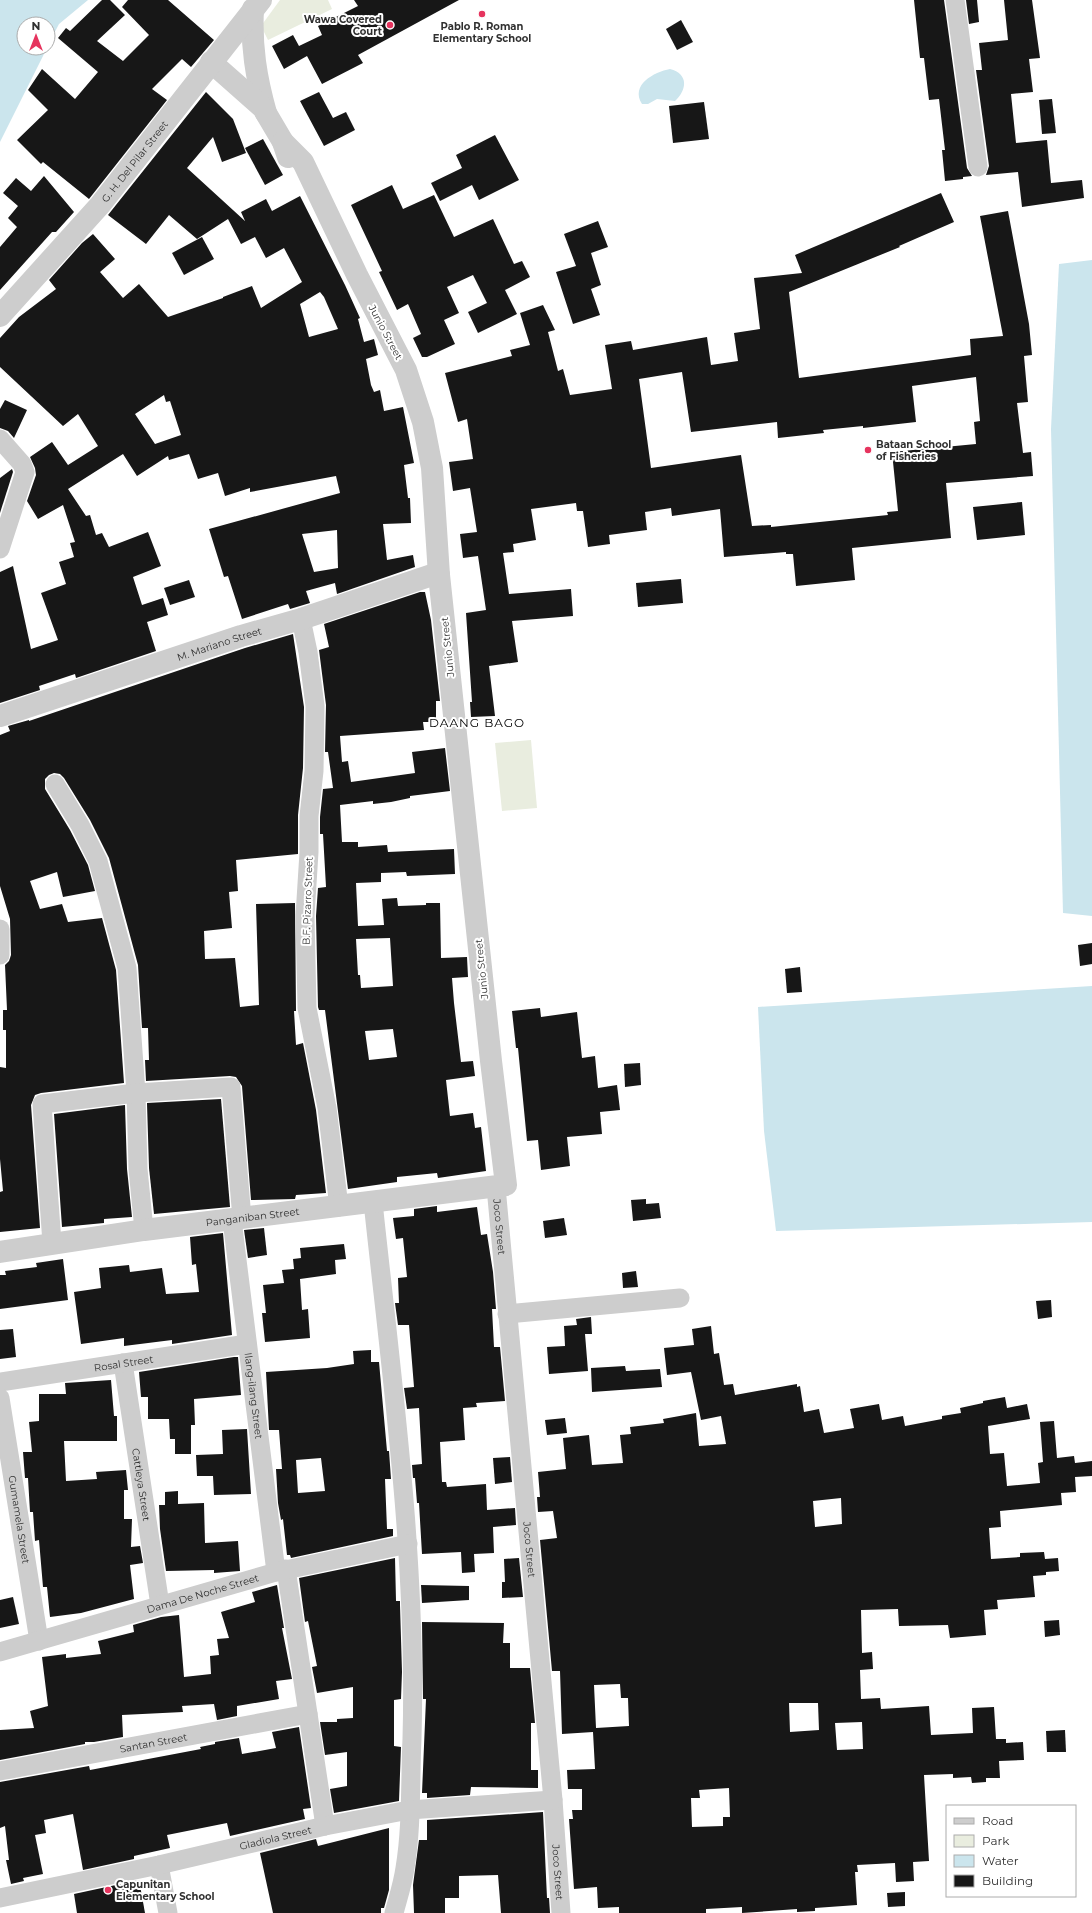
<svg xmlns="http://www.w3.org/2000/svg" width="1092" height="1913" font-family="Montserrat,sans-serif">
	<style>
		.green { fill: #e9eddf }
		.water { fill: #cbe5ed }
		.building { fill: #171717; fill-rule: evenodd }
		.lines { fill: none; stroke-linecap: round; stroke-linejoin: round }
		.minor { stroke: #cdcdcd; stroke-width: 19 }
		.tertiary { stroke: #cdcdcd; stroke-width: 22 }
		.poi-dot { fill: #e6345e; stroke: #fff; stroke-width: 1.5 }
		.labels { text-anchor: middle; stroke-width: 4; stroke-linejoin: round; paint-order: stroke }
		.poi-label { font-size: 10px; font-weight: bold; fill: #303030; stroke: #fff; text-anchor: start }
		.street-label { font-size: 10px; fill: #303030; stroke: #fff }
		.quarter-label { font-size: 12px; letter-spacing: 1px; fill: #000; stroke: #fff }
	</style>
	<rect width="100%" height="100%" fill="#fff"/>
	<g class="green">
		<path d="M280,0h48l4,9 -64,31 -7,-14z"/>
		<path d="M531,740l6,68 -35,3 -7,-68z"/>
	</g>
	<g class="water">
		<path d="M0,0h88l-29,24 -11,21v-21h-24v24h23l-47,94z"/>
		<path d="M670,69c19,5 17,21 5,32l-18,-2 -9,5h-6c-12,-19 12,-32 28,-35z"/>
		<path d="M1092,260v656l-29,-3 -12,-484 8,-165z"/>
		<path d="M1092,986v236l-316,9 -12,-100 -6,-124z"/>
	</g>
	<g class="building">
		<path d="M102,0h8l15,15 -28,26 26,20 26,-26 -27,-28 6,-7h40l46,40 -23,27 -9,-8 -30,30 15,11 -78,99 -46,-37 -2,2 -24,-24 31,-30 -20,-20 14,-21 33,30 23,-27 -40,-34 8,-10 4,3z"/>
		<path d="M354,0h105l-101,55 5,8 -41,21 -15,-28 -23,13 -12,-23 21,-11 6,11 23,-11 -4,-9 40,-20z"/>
		<path d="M914,0h30l23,168 5,8 -9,1v2l-18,2 -3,-31h3l-6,-51 -10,1 -5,-42h-4z"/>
		<path d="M966,0h11l2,22 -10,2z"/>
		<path d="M1004,0h28l8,58 -11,1 4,33 -22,2 5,49 31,-3 4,43 31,-3 2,18 -62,9 -4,-35 -32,3 3,-9 -13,-96h6l-3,-27 29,-3z"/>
		<path d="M681,20l12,22 -16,8 -11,-21z"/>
		<path d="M206,92l27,27 13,34 -24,9 -9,-25 -26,31 58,53 -4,-9 25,-13 6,12 28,-15 45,89 15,33 -2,1 6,23 10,-3 4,16 -12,4 5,26 3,7 6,-2 4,21 19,-4 11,56 -10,2 4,33h2l1,25 -28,1 4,36 26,-5 2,12 -78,27 -2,-11 -29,8 4,12 -20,6 -2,-5 -46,15 -14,-43 -4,1 -15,-48 131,-36 -4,-17 -86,16v-4l-25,8 -7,-23 -20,6 -9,-25 -20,6 -1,-4 -31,20 -14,-22 -55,35 18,27 4,-1 6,20 6,-2 7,14 39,-15 13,34 -28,11 9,28 21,-7 5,17 -21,7 9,29 -80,27 -1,-4 -36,12 1,4 -40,13v-131l13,-6 18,83 27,-9 -17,-47 25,-9 -7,-22 15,-5 -4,-14 5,-1 -12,-37 -25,14 -11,-18 9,-26 -1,-7 -5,-11 22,-15 16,23 30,-19 -20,-32 -15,12 -63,-59v-29l19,-21 37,-28 -7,-9 33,-37 11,-9 22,25 -15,13 23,26 16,-14 29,33 55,-19v-1l29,-11 9,22 41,-26 -18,-34 -18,10 -11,-21 -14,7 -13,-25 -31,20 -28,-24 -23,29 -38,-29zM320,292l4,5 14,32 -29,8 -9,-33zM164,395l2,7 4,-1 11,34 -26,9 -20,-30zM337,530l1,38 -24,4 -12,-38z"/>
		<path d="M319,92l14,26 13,-6 9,18 -31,16 -24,-45z"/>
		<path d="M1052,99l4,34 -14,1 -3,-34z"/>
		<path d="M704,102l5,37 -36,4 -4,-37z"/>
		<path d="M495,135l24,45 -40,20 -7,-15 -32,16 -9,-18 31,-15 -6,-13z"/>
		<path d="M263,139l20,36 -18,10 -20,-37z"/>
		<path d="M44,176l30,36 -18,20h-4l-52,58v-43l17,-20 -9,-9 10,-12 -15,-13 13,-15 15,13z"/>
		<path d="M392,185l11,24 31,-14 20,42 39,-18 21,45 8,-3 8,16 -25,13 12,24 -39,19 -10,-21 19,-9 -14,-28 -26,12 12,26 -15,7 11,24 -28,13h-5l-9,-19 8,-4 -13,-30 -11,6 -18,-38 3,-1 -31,-66z"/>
		<path d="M941,193l13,29 -55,24 1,1 -111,45 10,86 172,-23 -1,-16 33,-3 -23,-120 28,-5 21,113 3,31 -8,1 4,46 -11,1 6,50 8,-1 2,24 -87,7 5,55 -99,10 3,32 -59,6 -3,-32h-7v-2l-62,5 -4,-48 -48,7 -1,-8 -26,4 2,18 -38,5 1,9 -22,3 -5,-36h-6l-1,-8 -45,6 5,31 -23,4 1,8 -11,1 6,41 62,-5 2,27 -61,5 6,41 -29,4 6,50 -24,1 -1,-15h2l-6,-89 20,-3 -8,-54 -15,2 -3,-24 17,-2 -7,-44 -17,3 -4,-29 24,-3 -6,-40 -9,3 -13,-49 67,-17 -2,-6 20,-5 -10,-32 23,-8 12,25 -7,2 10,39 5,-2 7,26 42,-6 -7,-44 26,-4 2,9 74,-13 4,28 27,-4 -4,-28 26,-4 -6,-51 48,-5 -7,-18zM682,372l9,60 86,-10 1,16 46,-5 -1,-3 40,-4v2l53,-6 -4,-36 64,-9 4,44 -6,1 2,22 -84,8 6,59 -11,1 1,3 -117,12v-2l-19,1 -11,-71 -90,13 -12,-89z"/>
		<path d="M598,221l10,26 -17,6 10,32 -10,4 9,26 -27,9 -17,-52 20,-6 -12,-32z"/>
		<path d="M202,237l12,22 -30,16 -12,-22z"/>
		<path d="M5,400l22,10 -13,28 -6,-7 -8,-3v-19z"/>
		<path d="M12,469l1,3 -13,41v-35z"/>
		<path d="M1022,502l3,33 -48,5 -4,-33z"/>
		<path d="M681,579l2,24 -45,4 -2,-24z"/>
		<path d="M189,580l6,17 -25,8 -6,-17z"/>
		<path d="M420,592h5l6,28 9,81h-4v21h-13l1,8 -84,6 2,26 6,-1 3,21 64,-9 -3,-21 33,-4 5,43 -40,5v2l-19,4 -18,2v-3l-33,4 2,37h16v5l29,-2 1,7 66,-3 1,25 -48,2 -1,-4 -25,1v9l-25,1 2,43 26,-1 -2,-26 15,-1 1,8 28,-1v-2h14l1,55 26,-1 1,20 -16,1 2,25 7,59 12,-1 2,15 -29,4 4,36 23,-3 2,15 6,-1 5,44 -48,7 -1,-5 -40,4v5l-49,7 -23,-179h-6l-1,-3 -2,-91 2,-28 8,-1 -3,-53h-3v-17l3,-28 10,-1 -5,-36h-3l1,-47 -7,-55 10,-3 -5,-23zM390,938l3,48 -32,2 -1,-13h-2l-2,-36zM393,1029l4,28 -28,3 -4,-29z"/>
		<path d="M293,634l11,73 -1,61 -5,47v39l-62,6 2,31 -9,1 3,36 -28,3 1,28 30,-1 5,49 19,-2 -3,-101 39,-1 1,108h-2l2,34 7,-2 13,67 10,83 -30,2 -1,4 -44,1 -9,-114 -6,-9 -6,-1 -84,5 -1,-21h4l-1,-32h-6l-4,-63 -29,-107 -19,-38 -26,-42 -4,-4 -6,-1 -5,2 -4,4v10l25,41 18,35 7,26 -32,6 -6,-25 -27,9 10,28 22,-5 6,18 34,-4 14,52 8,113 -83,10 -6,2 -4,10 9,123 -40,4v-40l3,-1 -3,-32v-92l6,1v-38h-3v-20h4l-2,-45 4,-4 2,-6 -1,-36 -10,-33v-151l10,-4 -2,-5 21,-6v1l216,-73z"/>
		<path d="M1092,943v21l-12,2 -2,-21z"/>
		<path d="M800,967l2,25 -15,1 -2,-24z"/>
		<path d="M540,1008l1,9 36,-5 5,46 13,-2 3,32 19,-3 3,25 -20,2 2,22 -35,3 3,29 -29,4 -3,-30 -11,1 -9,-93h-2l-4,-37z"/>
		<path d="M640,1063l1,22 -16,2 -1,-23z"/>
		<path d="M221,1099l9,108 -76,7 -5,-46 -2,-65z"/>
		<path d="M125,1105l2,64 5,48 -28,2v4l-42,4 -8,-113z"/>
		<path d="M646,1199v5l13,-1 2,15 -28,3 -2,-21z"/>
		<path d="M437,1206v6l40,-5 4,28 6,-1 6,38 3,37h-4l2,38h6l5,54 -29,2 1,4 -14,1 2,32 -25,2 2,40h4l1,5 39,-3 1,26 28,-2 1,17 -23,2 1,26 -20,1 1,18 -13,1 -1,-21 -39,2 -3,-51h-2l-2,-25h-2l-1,-13 10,-1 -3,-56 -12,1 -3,-21 10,-1 -5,-62h-11l-3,-22h4l-1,-25 9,-1 -4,-39 -7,1 -3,-21 21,-2v-7z"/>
		<path d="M564,1218l3,17 -22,3 -2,-17z"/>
		<path d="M264,1228l3,27 -19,3 -4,-28z"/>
		<path d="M223,1233l9,102 -60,9v-4l-48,6v-8l-43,6 -7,-52 27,-4 -2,-20 30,-3 1,7 32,-4 4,26 33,-2 -3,-28 -4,1 -2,-28z"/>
		<path d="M344,1244l2,15 -11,1 1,14 -36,5 2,31 6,-1 2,29 -45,4 -3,-29h4l-3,-28 21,-2 -2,-13 12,-1 -1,-10 8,-1 -1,-10z"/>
		<path d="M63,1259l5,41 -68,9v-34h6l-1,-4 32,-4 -1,-4z"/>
		<path d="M636,1271l2,16 -15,1 -1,-15z"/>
		<path d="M1051,1300l1,17 -14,2 -2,-18z"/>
		<path d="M591,1317l1,17h-7l3,37 -39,3 -2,-27 18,-1 -1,-20 13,-1 -1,-6z"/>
		<path d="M711,1326l3,28 5,-1 5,32 9,-1 2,11 62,-11v3l3,-1 4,26 15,-3 5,24 30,-5 -4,-19 29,-5 3,16 21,-4 2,10 37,-7v-3l19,-3 -1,-5 23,-5v-2l22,-4 2,11 20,-4 3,15 -42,7 2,28 14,-1 3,33 33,-3 -2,-20 5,-1 -3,-40 14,-1 3,37 17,-2 1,7 17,-2v15l-17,1 1,15 -15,1 1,12 -62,6 1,16 -12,1 2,31 29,-2v-4l24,-1 1,7 13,-1 1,13 -13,1v3l-13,1 2,21 -38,3 1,9 -14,1 2,25 -36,3 -2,-13 -49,1 -1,-17 -37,1 1,43 10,-1 1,17 -13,1 1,29 19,-1 1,11 48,-3 2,29 42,-2 -1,-25 22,-1 2,32h10v4l17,-1 1,18 -25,1 1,17h-14v4l-14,1 -1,-6 -18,1v-4l-29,1 5,86 -16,1 1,19 -18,1 -1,-19 -38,2 1,7h-3l2,33 -42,3v3l-18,1v-3l-55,4v-6l-36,2v4h-87v-6l-21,1 -1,-21 -23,2 -5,-70h4l-1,-9h10v-21h-14l-1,-19 28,-1 -2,-37 -31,2 -2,-63h-8l-12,-131 17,-2 -4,-27 -15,1 -1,-15h3l-2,-25 28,-3 -3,-31 26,-3 3,30 31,-2 -3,-28 11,-1 -1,-7 34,-4 -1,-4 33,-6 3,33 27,-2 -5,-28 -20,4 -10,-48 -24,3 -3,-27 30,-3 -2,-16zM841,1498l1,26 -27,3 -2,-26zM620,1684l1,14h7l1,28 -33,2 -2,-43zM789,1703h29l1,27 -29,2zM862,1722l1,27 -26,1 -2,-27zM729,1788l1,29h-7v9l-31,1 -1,-29h9l-1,-8z"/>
		<path d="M13,1329l3,28 -16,2v-29z"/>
		<path d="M371,1350v12h8l8,89h2l2,28h-6l2,50h6v7l-102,22 -1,-3h-3l-4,-36 -2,1 -3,-17 -2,-34h6l-3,-39h-10l-3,-58 61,-4 27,-4 -1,-13zM321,1458l4,33 -27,2 -2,-33z"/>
		<path d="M234,1357h4l3,38 -47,4 1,26h-4v29h-16v-15h-5l-1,-20h-21v-22h-7l-2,-25z"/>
		<path d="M625,1366l1,5 34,-2 2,18 -70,5 -1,-24z"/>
		<path d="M111,1380l3,36h3v25h-53l2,40 31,-2 -1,-7 30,-2 2,20h-4v29h8l-1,28 9,-1 3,17 -13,2 4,34 -53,14 -31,4 -3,-30h-4l-4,-47 -4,1 -2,-29h-3l-2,-34h-3l-2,-26h9l-3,-30 10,-1v-27h27l-1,-11z"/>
		<path d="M565,1418l2,15 -20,2 -2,-15z"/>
		<path d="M247,1429l4,65 -37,1 -1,-19h-16l-1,-21 27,-1 -1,-24z"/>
		<path d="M510,1457l2,25 -17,2 -2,-26z"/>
		<path d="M178,1491v13l26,-1 1,40 33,-2 2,30 -26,2v-3l-48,1 -6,-42 -1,-24h6v-13z"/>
		<path d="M395,1558l1,43h4v4l2,67 -1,27 -7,1v46l7,1 -2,54 -65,12 -4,-24 17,-3v-34l-22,3 -5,-33h17v-3l16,-1v-31l-36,6 -5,-26 5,-1 -9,-45 -3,1 -6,-44z"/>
		<path d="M519,1558l4,39 -21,1v-16h3l-1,-23z"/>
		<path d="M277,1585l7,43h-2l10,51 -16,2 3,18 -42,7v10l-20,4 -3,-16 -32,2 1,6 -61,3 1,22 -29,5h-9v2l-85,16v-30l34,-2 -4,-17 18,-5 -6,-49 24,-3v4l35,-4 -3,-13 36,-9 -1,-7 28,-8 18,-2 5,62 27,-3 -1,-18 9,-1 -2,-16 12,-1 -8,-26 34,-10 -3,-10z"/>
		<path d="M421,1585l48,1v14l-47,3z"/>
		<path d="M13,1597l6,27 -19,4v-28z"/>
		<path d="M1059,1620l1,15 -15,2 -1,-16z"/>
		<path d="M422,1622l82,1 -1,20h7v25h20l5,55h-4v47h7v18l-67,-1 -1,8 -43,3v-5h-5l4,-94h-3z"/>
		<path d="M299,1727l12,81 -8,1 2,10 -75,17 -3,-13 -60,12 3,13 -36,8v3l-51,11 -10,-56 -29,6 2,13 -11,2 8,39 -20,4 1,3 -13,3 -5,-24h3l-4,-34 -5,2v-46l89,-16 1,4 111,-21 -1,-2 15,-3v-2l24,-4 3,16 34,-6 -4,-16z"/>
		<path d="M1065,1730l1,22h-19l-1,-21z"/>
		<path d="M543,1812l4,86h2l1,15h-49l-3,-38 -39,1v22h-14v15h-31l-1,-28 6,-45h8v-20z"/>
		<path d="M389,1828v62l-5,18h-3v5h-108l-13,-60 56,-14 2,7z"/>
		<path d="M139,1880l6,33h-68l-3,-19z"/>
		<path d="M905,1892v14l-17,1 -1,-14z"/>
	</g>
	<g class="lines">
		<g class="minor">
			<path d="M955,0l23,167"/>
			<path d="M0,439l22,25 3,8 -25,77"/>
			<path d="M301,619l7,33 7,54 -1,65 -5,45v36l-4,64 2,92 20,100 12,99"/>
			<path d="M55,784l25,41 18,36 29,107 9,125 2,76 6,61"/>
			<path d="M0,929v26"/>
			<path id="s1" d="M496,1187l57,613 8,113"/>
			<path d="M373,1202c19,179 44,357 39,537 -2,42 0,87 -7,129 -2,15 -7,30 -11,45"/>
			<path id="s2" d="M232,1220l44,352"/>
			<path d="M52,1243l-10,-139 94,-11 95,-6 11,132"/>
			<path d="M507,1314l173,-16"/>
			<path id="s3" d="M123,1363l37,242"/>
			<path id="s4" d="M0,1382l247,-38"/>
			<path id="s5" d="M0,1398l39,243"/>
			<path d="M286,1569l39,257"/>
			<path id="s6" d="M0,1652l276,-80 132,-28"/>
			<path id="s7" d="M0,1771l308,-57"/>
			<path d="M159,1865l9,48"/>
			<path id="s8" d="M0,1898l159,-33 166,-39 84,-16 144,-10"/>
		</g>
		<g class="tertiary">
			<path d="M253,9c-2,37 3,68 13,104"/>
			<path d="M211,62l52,46 20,34 5,15"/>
			<path id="s9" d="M0,316l100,-111 161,-205"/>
			<path id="s10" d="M0,716l241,-80 60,-17 131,-44h7"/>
			<path id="s11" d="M0,1252l144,-22 362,-45 -15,-124 -52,-486 -7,-107 -9,-46 -17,-52 -49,-95 -54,-113 -20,-20"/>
		</g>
	</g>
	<g class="poi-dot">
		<circle cx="482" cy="14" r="4"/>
		<circle cx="390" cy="25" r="4"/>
		<circle cx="868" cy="450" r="4"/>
		<circle cx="108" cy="1890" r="4"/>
	</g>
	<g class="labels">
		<g class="poi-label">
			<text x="382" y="23" text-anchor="end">Wawa Covered<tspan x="382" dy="12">Court</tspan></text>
			<text x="482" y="30" text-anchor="middle">Pablo R. Roman<tspan x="482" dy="12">Elementary School</tspan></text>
			<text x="876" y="448">Bataan School<tspan x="876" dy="12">of Fisheries</tspan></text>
			<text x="116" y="1888">Capunitan<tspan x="116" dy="12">Elementary School</tspan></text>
		</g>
		<g class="street-label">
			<text dy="4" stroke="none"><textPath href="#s9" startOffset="205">G. H. Del Pilar Street</textPath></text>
			<text transform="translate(386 332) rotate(62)" y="4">Junio Street</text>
			<text dy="4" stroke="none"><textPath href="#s10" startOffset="231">M. Mariano Street</textPath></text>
			<text transform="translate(447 647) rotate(-96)" y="4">Junio Street</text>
			<text transform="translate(307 901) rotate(-88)" y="4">B.F. Pizarro Street</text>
			<text transform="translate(481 969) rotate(-96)" y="4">Junio Street</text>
			<text dy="4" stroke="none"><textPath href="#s11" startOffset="255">Panganiban Street</textPath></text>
			<text dy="4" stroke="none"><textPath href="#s1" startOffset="40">Joco Street</textPath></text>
			<text dy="4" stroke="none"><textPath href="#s4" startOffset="125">Rosal Street</textPath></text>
			<text dy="4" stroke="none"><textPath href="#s2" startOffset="177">Ilang-ilang Street</textPath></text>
			<text dy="4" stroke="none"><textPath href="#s3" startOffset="123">Cattleya Street</textPath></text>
			<text dy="4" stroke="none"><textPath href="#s5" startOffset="123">Gumamela Street</textPath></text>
			<text dy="4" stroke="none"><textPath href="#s1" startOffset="364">Joco Street</textPath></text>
			<text dy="4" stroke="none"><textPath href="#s6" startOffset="211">Dama De Noche Street</textPath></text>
			<text dy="4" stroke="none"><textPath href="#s7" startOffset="156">Santan Street</textPath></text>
			<text dy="4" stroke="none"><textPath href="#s8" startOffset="282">Gladiola Street</textPath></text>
			<text dy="4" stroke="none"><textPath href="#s1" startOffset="688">Joco Street</textPath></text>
		</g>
		<g class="quarter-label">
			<text x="477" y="727">DAANG BAGO</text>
		</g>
	</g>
	<rect x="946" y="1805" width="130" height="92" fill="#ffffff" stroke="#acacac"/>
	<rect x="954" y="1818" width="20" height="6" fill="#cdcdcd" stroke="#acacac"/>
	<text x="982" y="1825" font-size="12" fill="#303030">Road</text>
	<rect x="954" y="1835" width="20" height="12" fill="#e9eddf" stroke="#acacac"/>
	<text x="982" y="1845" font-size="12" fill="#303030">Park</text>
	<rect x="954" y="1855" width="20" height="12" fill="#cbe5ed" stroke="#acacac"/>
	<text x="982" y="1865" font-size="12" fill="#303030">Water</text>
	<rect x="954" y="1875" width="20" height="12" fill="#171717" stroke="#acacac"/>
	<text x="982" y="1885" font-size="12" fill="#303030">Building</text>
	<g transform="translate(36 36)"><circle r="19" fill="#ffffff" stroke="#acacac"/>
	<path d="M0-3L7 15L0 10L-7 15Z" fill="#e6345e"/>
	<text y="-6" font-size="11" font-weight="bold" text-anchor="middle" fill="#303030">N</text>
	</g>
</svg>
